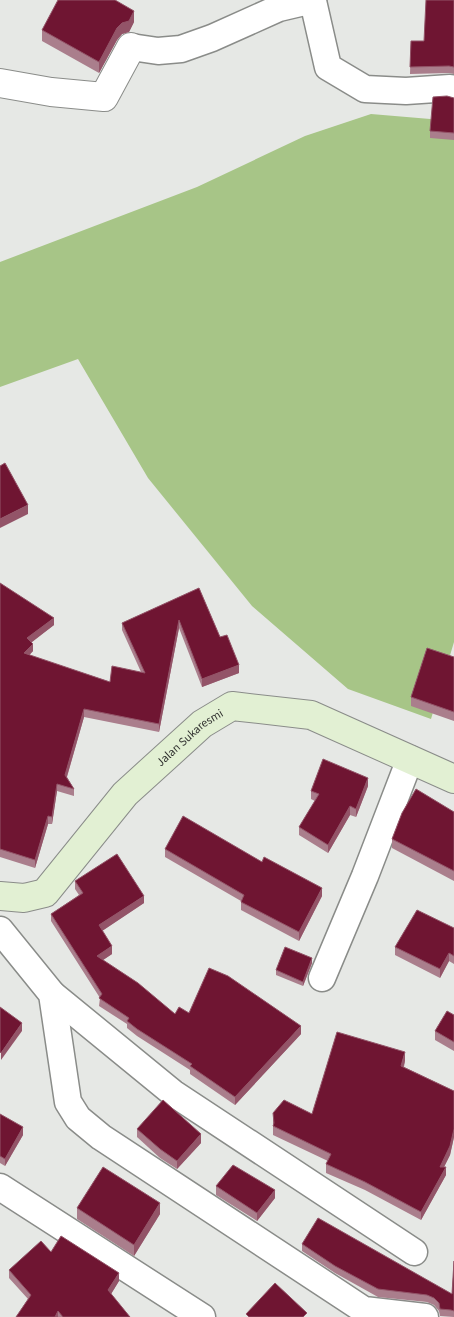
<svg xmlns="http://www.w3.org/2000/svg" width="454" height="1317" font-family="'Source Sans 3',sans-serif">
	<style>
		.green { fill: #a7c587 }
		.lines { fill: none; stroke-linecap: round; stroke-linejoin: round }
		.minor-casing { stroke: #8a8c89; stroke-width: 29 }
		.tertiary-casing { stroke: #8a8c89; stroke-width: 30 }
		.secondary-casing { stroke: #8a8c89; stroke-width: 30 }
		.minor { stroke: #fff; stroke-width: 26 }
		.tertiary { stroke: #fff; stroke-width: 28 }
		.secondary { stroke: #e2f0d3; stroke-width: 28 }
		.wall { fill: #aa7e8c }
		.shaded-wall { fill: #935468 }
		.building { fill: #6f1532; stroke: #935468 }
		.labels { text-anchor: middle; stroke-width: 5; stroke-linejoin: round; paint-order: stroke }
		.street-label { font-size: 12px; fill: #323331; stroke: #fff }
	</style>
	<rect width="100%" height="100%" fill="#e6e8e5"/>
	<path class="green" d="M371,114l83,7v521l-23,77 -83,-30 -96,-83 -104,-128 -70,-119 -78,28v-125l197,-75 108,-51z"/>
	<g class="lines">
		<defs>
			<g id="minor">
				<path d="M313,1l15,66 37,22 41,2 44,-3 4,2"/>
				<path d="M131,47l27,4 23,-2 31,-11 67,-30 34,-8"/>
				<path d="M0,930l52,64 16,108 10,16 23,19 263,173 61,7"/>
				<path d="M322,978l43,-102 45,-117"/>
				<path d="M52,994l121,99 241,159"/>
				<path d="M0,1187l202,130"/>
			</g>
			<path id="tertiary" d="M0,83l51,9 53,5 27,-50"/>
			<g id="secondary">
				<path id="s1" d="M0,896l24,2 21,-5 80,-99 77,-70 30,-18 79,9 143,64"/>
			</g>
		</defs>
		<use href="#minor" class="minor-casing"/>
		<use href="#tertiary" class="tertiary-casing"/>
		<use href="#secondary" class="secondary-casing"/>
		<use href="#minor" class="minor"/>
		<use href="#tertiary" class="tertiary"/>
		<use href="#secondary" class="secondary"/>
	</g>
	<g class="wall">
		<path d="M454,0v74l-5,-1 -39,1 1,-33h13z"/>
		<path d="M134,22l-5,10 -7,2 -5,6 -18,33 -57,-32v-11z"/>
		<path d="M454,98v42l-24,-2v-7z"/>
		<path d="M0,583l54,42 -23,17 2,9 -4,4 81,27 31,-10 -19,-42v-7l77,-35 21,49 19,36 -37,14 -23,-59 -20,104 -75,-15 -17,60 7,12v7l-17,-5 -5,33h-4l-13,44 -35,-11z"/>
		<path d="M454,657v64l-43,-15v-9z"/>
		<path d="M368,786l-12,31 -6,-2 -22,38 -29,-18v-8l16,-26 -4,-2v-8z"/>
		<path d="M454,812v69l-62,-33v-9z"/>
		<path d="M165,849l97,13 60,34 -23,45 -58,-31v-9l-76,-44z"/>
		<path d="M75,881l69,22 -42,28 10,23 -9,6 72,54 14,-1 112,21 -66,71 -45,-31v-4l-53,-34 -10,-8v-4l-28,-18 1,-8 -49,-77v-7l28,-19 -4,-6z"/>
		<path d="M454,928v36l-5,-3 -9,17 -45,-23v-8z"/>
		<path d="M312,963l-9,23 -27,-11v-5z"/>
		<path d="M454,1015v36l-19,-11v-9z"/>
		<path d="M405,1061l-1,6 50,24v46l-4,18 -6,12 2,8 -25,45 -56,-30 -39,-17v-9l2,-3 -55,-26v-22l39,1z"/>
		<path d="M0,1114l23,21 -18,31 -5,-3z"/>
		<path d="M137,1129l64,14 -24,26 -17,-11 -23,-21z"/>
		<path d="M216,1186l59,12 -18,23 -41,-26z"/>
		<path d="M77,1208l83,6 -26,42 -57,-37z"/>
		<path d="M302,1244l150,50 2,-33v56l-14,-1 -1,-5 -5,-6 -7,-3 -49,-5 -43,-24 -33,-22z"/>
		<path d="M51,1252l68,29 -8,13 19,23h-114l12,-18 -19,-21v-8z"/>
	</g>
	<g class="shaded-wall">
		<path d="M134,11v11l-5,10 -7,2 -5,6 -18,33v-11l18,-34z"/>
		<path d="M28,505v9l-28,14v-9z"/>
		<path d="M54,618v7l-27,21v-8z"/>
		<path d="M179,620v8l-20,104v-8z"/>
		<path d="M33,644v7l-9,10v-8z"/>
		<path d="M239,665v8l-37,14v-8z"/>
		<path d="M84,709v8l-19,66v-8z"/>
		<path d="M368,778v8l-12,31v-8z"/>
		<path d="M57,784v7l-5,33v-7z"/>
		<path d="M350,806v9l-22,38v-8z"/>
		<path d="M48,816v8l-13,44v-8z"/>
		<path d="M322,888v8l-23,45v-9z"/>
		<path d="M144,896v7l-45,30v-8z"/>
		<path d="M112,946v8l-15,10v-8z"/>
		<path d="M449,953v8l-9,17v-9z"/>
		<path d="M312,958v5l-9,23v-4z"/>
		<path d="M22,1023v8l-21,29v-7z"/>
		<path d="M301,1026v8l-66,71v-8z"/>
		<path d="M405,1052v9l-4,14v-9z"/>
		<path d="M23,1127v8l-18,31v-7z"/>
		<path d="M454,1129v8l-4,18 -10,20v-8z"/>
		<path d="M201,1134v9l-24,26v-8z"/>
		<path d="M446,1167v8l-25,45v-8z"/>
		<path d="M275,1190v8l-18,23v-8z"/>
		<path d="M160,1203v11l-26,42v-11z"/>
		<path d="M119,1273v8l-11,18v-9z"/>
		<path d="M58,1311v6h-3z"/>
	</g>
	<g class="building">
		<path d="M58,0h57l19,11 -5,10 -7,2 -5,5 -18,34 -57,-32z"/>
		<path d="M426,0h28v67l-5,-1 -39,1 1,-26h13z"/>
		<path d="M447,96l7,2v35l-24,-2 3,-34z"/>
		<path d="M5,463l23,42 -28,14v-53z"/>
		<path d="M0,583l54,35 -27,20 6,6 -9,9 86,29 2,-16 33,7 -23,-50 77,-35 21,49 7,-2 12,30 -37,14 -23,-59 -20,104 -75,-15 -19,66 9,14 -17,-5 -5,33 -4,-1 -13,44 -35,-11z"/>
		<path d="M427,648l27,9v55l-43,-15z"/>
		<path d="M323,759l45,19 -12,31 -6,-3 -22,39 -29,-18 20,-33 -8,-3z"/>
		<path d="M416,789l38,23v59l-62,-32 10,-26z"/>
		<path d="M183,816l79,46 2,-5 58,31 -23,44 -58,-30 3,-7 -79,-46z"/>
		<path d="M117,854l27,42 -45,29 13,21 -15,10 41,27 37,31 4,-7 10,6 20,-45 19,8 73,50 -66,71 -45,-31 2,-2 -55,-35 -10,-8 2,-3 -30,-20 3,-4 -51,-80 32,-21 -8,-12z"/>
		<path d="M417,910l37,18v28l-5,-3 -9,16 -45,-22z"/>
		<path d="M285,947l27,11 -9,24 -27,-12z"/>
		<path d="M0,1007l22,16 -21,30 -1,-1z"/>
		<path d="M447,1011l7,4v27l-19,-11z"/>
		<path d="M337,1032l68,20 -4,14 53,25v38l-4,17 -10,21h6l-25,45 -56,-30 -39,-18 5,-10 -58,-28 1,-3 -1,-10 11,-13 28,14z"/>
		<path d="M163,1100l38,34 -24,27 -17,-12 -23,-20z"/>
		<path d="M0,1114l23,13 -18,32 -5,-3z"/>
		<path d="M233,1165l42,25 -18,23 -41,-27z"/>
		<path d="M103,1167l57,36 -26,42 -57,-37z"/>
		<path d="M318,1218l134,76 2,-33v50l-3,-1 -11,-1 -1,-6 -5,-5 -7,-3 -49,-6 -43,-23 -33,-22z"/>
		<path d="M61,1236l58,37 -11,17 22,27h-67l-5,-6 -3,6h-39l15,-22 -22,-25 32,-29 10,11z"/>
		<path d="M275,1283l32,30 -4,4h-54l-3,-3z"/>
	</g>
	<g class="labels">
		<g class="street-label">
			<text dy="4" stroke="none"><textPath href="#s1" startOffset="259">Jalan Sukaresmi</textPath></text>
		</g>
	</g>
</svg>
